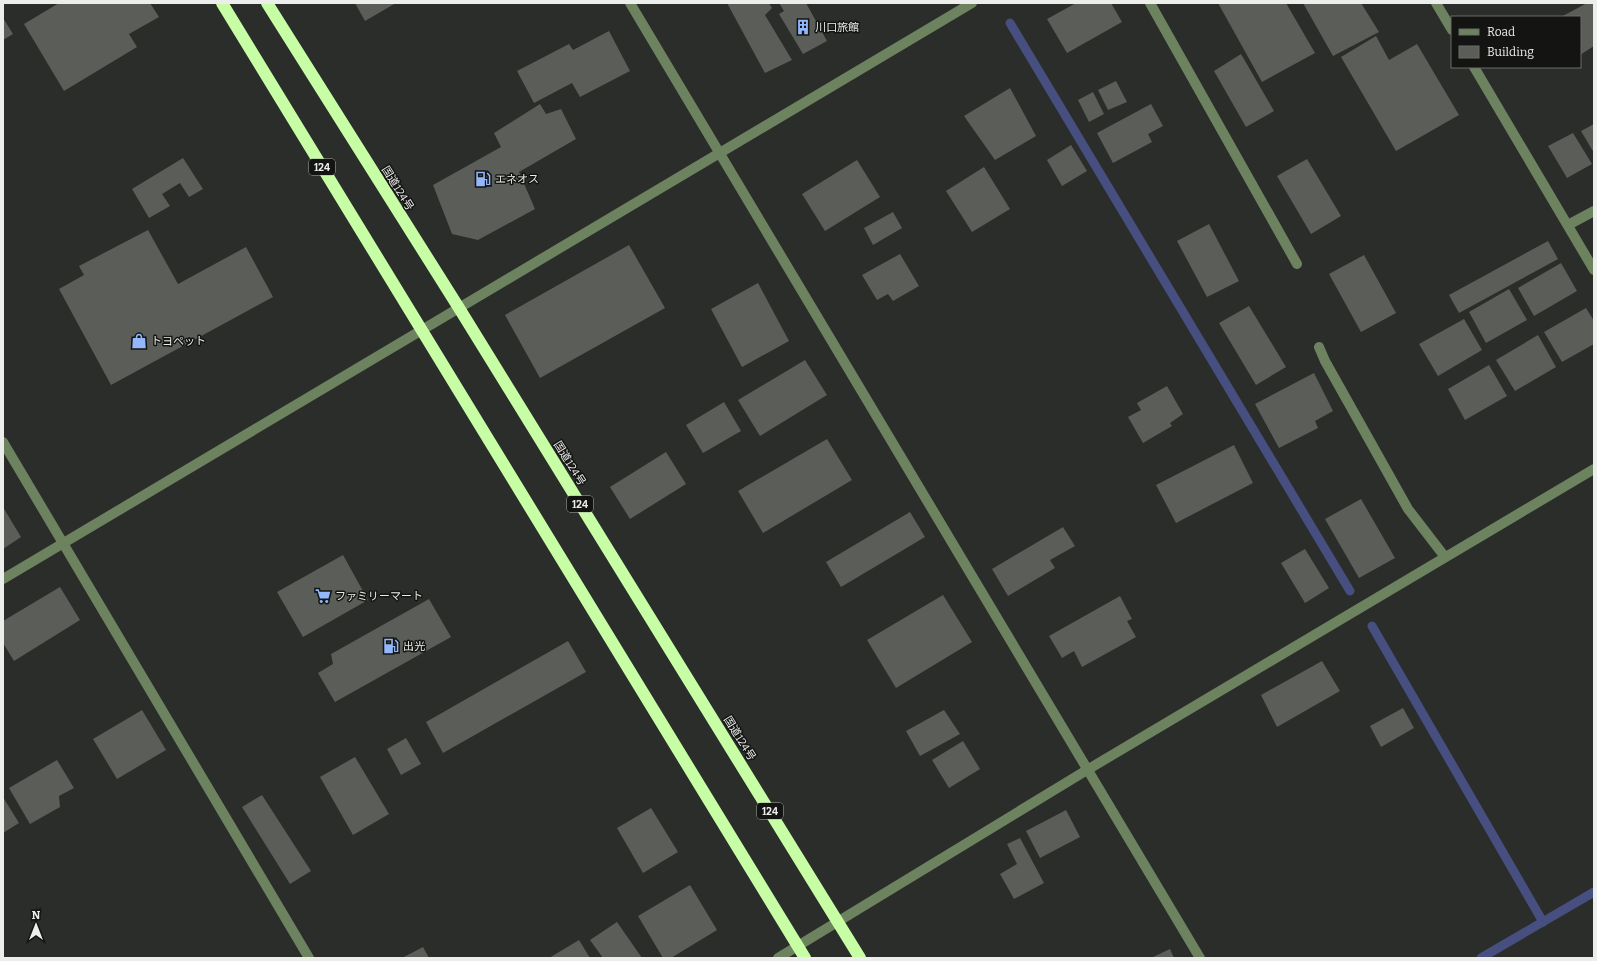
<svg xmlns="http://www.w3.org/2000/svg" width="1597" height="961" font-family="Bitter,'Noto Sans JP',serif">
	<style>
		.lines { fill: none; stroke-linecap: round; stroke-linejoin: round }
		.stream { stroke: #474f81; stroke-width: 9 }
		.building { fill: #5a5d58 }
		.minor { stroke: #6d8360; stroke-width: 10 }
		.highway { stroke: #c7fea5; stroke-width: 12 }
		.labels { text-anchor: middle; stroke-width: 3; stroke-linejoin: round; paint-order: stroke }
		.shield { fill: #141513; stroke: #abadaa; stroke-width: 1 }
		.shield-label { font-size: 10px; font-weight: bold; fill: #eceeeb }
		.poi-label { font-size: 11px; fill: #eceeeb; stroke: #141513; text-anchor: start }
		.street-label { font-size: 11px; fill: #eceeeb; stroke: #141513 }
	</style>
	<rect width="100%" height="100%" fill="#2a2d29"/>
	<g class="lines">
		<g class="stream">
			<path d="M1010,23l340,568"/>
			<path d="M1372,626l171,296"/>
			<path d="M1481,958l113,-66"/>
		</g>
	</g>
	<g class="building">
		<path d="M59,3h91l9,14 -30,17 8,13 -73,44 -40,-67z"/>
		<path d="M355,3h41l-31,18z"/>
		<path d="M727,3h42l3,5 -7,7 27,45 -27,13z"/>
		<path d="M779,3h27l21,38 -24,13 -24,-40 5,-3z"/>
		<path d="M1076,3h35l11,19 -55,31 -20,-34z"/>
		<path d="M1218,3h68l29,50 -53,29z"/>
		<path d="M1303,3h58l18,29 -46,24z"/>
		<path d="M1587,3h7v43l-14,9v-38h-19z"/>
		<path d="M3,18l10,16 -10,6z"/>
		<path d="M609,31l21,40 -50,26 -8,-14 -38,20 -17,-32 52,-27 4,6z"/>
		<path d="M1376,36l13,24 28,-16 42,71 -63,36 -55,-94z"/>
		<path d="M1241,54l33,57 -28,16 -32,-56z"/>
		<path d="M1116,81l11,21 -19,8 -10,-20z"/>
		<path d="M1010,88l26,48 -41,24 -31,-44z"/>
		<path d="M1093,92l11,22 -15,8 -11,-22z"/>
		<path d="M540,104l6,10 15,-5 15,30 -57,33 16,37 -57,31 -26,-6 -19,-49 68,-38 -7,-14z"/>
		<path d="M1151,104l12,22 -15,8 4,8 -39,21 -16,-30z"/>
		<path d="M1594,124v29l-13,-22z"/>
		<path d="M1573,133l19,31 -25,14 -19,-32z"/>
		<path d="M1071,145l16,26 -25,15 -15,-26z"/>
		<path d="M183,158l20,31 -14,8 -9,-14 -18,11 8,12 -21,12 -17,-29z"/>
		<path d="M1307,159l34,57 -30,18 -34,-58z"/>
		<path d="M857,160l23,37 -55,34 -23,-37z"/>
		<path d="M984,167l26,42 -38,23 -26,-41z"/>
		<path d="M893,212l9,16 -29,17 -9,-17z"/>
		<path d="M1209,224l30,57 -32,16 -30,-56z"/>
		<path d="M148,230l30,54 68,-37 27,50 -162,88 -52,-96 25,-14 -5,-9z"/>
		<path d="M1548,241l10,18 -99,54 -10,-18z"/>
		<path d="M629,245l36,63 -125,70 -35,-63z"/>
		<path d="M900,254l19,32 -26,15 -5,-7 -11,6 -15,-25z"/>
		<path d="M1364,255l32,58 -35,19 -32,-58z"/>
		<path d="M1561,263l16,28 -43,25 -16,-28z"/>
		<path d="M758,283l31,58 -47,26 -31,-58z"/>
		<path d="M1509,289l18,31 -41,23 -17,-31z"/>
		<path d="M1249,306l37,61 -30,18 -37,-62z"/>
		<path d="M1586,308l8,13v23l-32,18 -18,-30z"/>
		<path d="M1464,319l18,31 -44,26 -19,-32z"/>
		<path d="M1538,335l18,32 -41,24 -19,-31z"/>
		<path d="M805,360l22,35 -67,41 -22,-36z"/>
		<path d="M1489,365l18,31 -42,24 -17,-31z"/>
		<path d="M1314,373l19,38 -18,10 3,7 -39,20 -24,-44z"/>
		<path d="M1167,386l16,28 -13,9 2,3 -29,17 -15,-26 13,-7 -4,-7z"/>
		<path d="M724,402l17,29 -38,22 -17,-28z"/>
		<path d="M827,439l25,41 -89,53 -25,-42z"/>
		<path d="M1234,445l19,38 -77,40 -20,-38z"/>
		<path d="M666,452l20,32 -56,35 -20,-32z"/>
		<path d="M1361,499l34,59 -36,20 -34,-59z"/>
		<path d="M3,507l18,30 -18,12z"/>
		<path d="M910,512l15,25 -84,50 -15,-25z"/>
		<path d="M1063,527l12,19 -25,14 5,8 -47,28 -16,-27z"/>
		<path d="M1305,549l24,39 -24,15 -24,-40z"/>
		<path d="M343,555l25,45 -65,37 -26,-45z"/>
		<path d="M60,587l20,33 -66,41 -11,-18v-22z"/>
		<path d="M943,595l29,47 -76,46 -29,-48z"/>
		<path d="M1120,596l12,23 -5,2 9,16 -54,30 -8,-16 -12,7 -13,-22z"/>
		<path d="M429,599l22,38 -116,65 -17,-29 15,-9 -2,-10z"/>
		<path d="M568,641l18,31 -143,81 -17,-31z"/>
		<path d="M1322,661l18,30 -63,36 -16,-32z"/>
		<path d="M1403,708l11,20 -33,19 -11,-21z"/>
		<path d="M142,710l24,40 -49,29 -24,-40z"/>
		<path d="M944,710l16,24 -40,22 -14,-25z"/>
		<path d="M406,738l15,26 -20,11 -14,-26z"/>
		<path d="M963,741l17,28 -31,19 -17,-28z"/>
		<path d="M355,757l34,57 -36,21 -33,-58z"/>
		<path d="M57,760l17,28 -15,8 1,11 -30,17 -21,-36z"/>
		<path d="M262,795l49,76 -21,13 -48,-77z"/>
		<path d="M3,797l16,26 -16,10z"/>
		<path d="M651,808l27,44 -35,21 -26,-45z"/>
		<path d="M1066,810l14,27 -40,21 -14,-27z"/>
		<path d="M1020,838l24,45 -30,16 -14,-25 17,-10 -10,-20z"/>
		<path d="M690,885l27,45 -46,28h-8l-25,-42z"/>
		<path d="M617,922l25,36h-39l-13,-18z"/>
		<path d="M579,940l11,18h-41z"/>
		<path d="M423,947l6,11h-27z"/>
		<path d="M1170,949l4,9h-23z"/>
	</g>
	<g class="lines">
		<g class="minor">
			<path d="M630,3l570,955"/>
			<path d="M1150,3l147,261"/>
			<path d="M1436,3l16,27"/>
			<path d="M1474,67l120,203"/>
			<path d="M1568,225l26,-14"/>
			<path d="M1319,347l6,14 83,148 37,48"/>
			<path d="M3,442l306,516"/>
			<path d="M3,579l969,-576"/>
			<path d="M778,958l309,-188 507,-301"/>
		</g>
		<g class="highway">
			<path d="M222,3l583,955"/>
			<path d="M267,3l192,305 401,650"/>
		</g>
	</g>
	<defs>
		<symbol id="building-bare" viewBox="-9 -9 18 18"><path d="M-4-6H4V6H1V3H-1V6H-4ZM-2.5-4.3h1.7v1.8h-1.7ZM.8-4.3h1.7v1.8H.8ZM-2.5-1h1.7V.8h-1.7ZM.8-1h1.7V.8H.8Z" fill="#93b7fd" stroke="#141513" stroke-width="2.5" paint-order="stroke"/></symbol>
		<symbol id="fuel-bare" viewBox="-9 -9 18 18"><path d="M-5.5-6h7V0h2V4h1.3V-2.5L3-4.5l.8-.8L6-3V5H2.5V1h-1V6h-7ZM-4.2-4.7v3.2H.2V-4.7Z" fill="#93b7fd" stroke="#141513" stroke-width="2.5" paint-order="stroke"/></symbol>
		<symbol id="shop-bare" viewBox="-9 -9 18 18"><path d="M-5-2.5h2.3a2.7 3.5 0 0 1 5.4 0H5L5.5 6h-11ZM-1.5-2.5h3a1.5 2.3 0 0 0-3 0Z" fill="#93b7fd" stroke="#141513" stroke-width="2.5" paint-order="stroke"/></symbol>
		<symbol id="supermarket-bare" viewBox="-9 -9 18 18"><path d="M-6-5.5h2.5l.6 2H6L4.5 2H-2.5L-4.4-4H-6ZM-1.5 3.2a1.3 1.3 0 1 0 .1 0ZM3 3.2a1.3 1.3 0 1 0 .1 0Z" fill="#93b7fd" stroke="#141513" stroke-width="2.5" paint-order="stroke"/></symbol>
	</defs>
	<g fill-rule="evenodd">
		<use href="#building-bare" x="792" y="16" width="22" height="22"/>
		<use href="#fuel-bare" x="472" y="168" width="22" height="22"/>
		<use href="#shop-bare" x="128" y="330" width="22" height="22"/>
		<use href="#supermarket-bare" x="312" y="585" width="22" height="22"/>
		<use href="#fuel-bare" x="380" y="635" width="22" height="22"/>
	</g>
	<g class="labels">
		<g class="shield">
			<rect x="309" y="159" width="26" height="16" rx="3"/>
			<rect x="567" y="496" width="26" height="16" rx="3"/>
			<rect x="757" y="803" width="26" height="16" rx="3"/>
		</g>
		<g class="shield-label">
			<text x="322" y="171">124</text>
			<text x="580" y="508">124</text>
			<text x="770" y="815">124</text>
		</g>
		<g class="poi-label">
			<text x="815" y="31">川口旅館</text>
			<text x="495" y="183">エネオス</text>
			<text x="151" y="345">トヨペット</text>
			<text x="335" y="600">ファミリーマート</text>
			<text x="403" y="650">出光</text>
		</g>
		<g class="street-label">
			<text transform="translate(398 188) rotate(58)" y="4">国道124号</text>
			<text transform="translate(570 463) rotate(58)" y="4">国道124号</text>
			<text transform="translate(740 738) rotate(58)" y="4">国道124号</text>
		</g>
	</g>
	<rect width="1597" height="961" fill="none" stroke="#eceeeb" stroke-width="8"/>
	<rect x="1451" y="16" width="130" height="52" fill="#141513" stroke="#6a6c69"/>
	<rect x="1459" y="29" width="20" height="6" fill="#6d8360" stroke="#6a6c69"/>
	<text x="1487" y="36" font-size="12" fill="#eceeeb">Road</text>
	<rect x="1459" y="46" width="20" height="12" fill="#5a5d58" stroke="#6a6c69"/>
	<text x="1487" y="56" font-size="12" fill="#eceeeb">Building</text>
	<g transform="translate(36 925)" stroke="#141513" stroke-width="3" paint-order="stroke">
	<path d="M0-3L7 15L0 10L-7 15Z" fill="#eceeeb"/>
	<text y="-6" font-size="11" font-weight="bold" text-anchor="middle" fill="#eceeeb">N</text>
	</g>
</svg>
